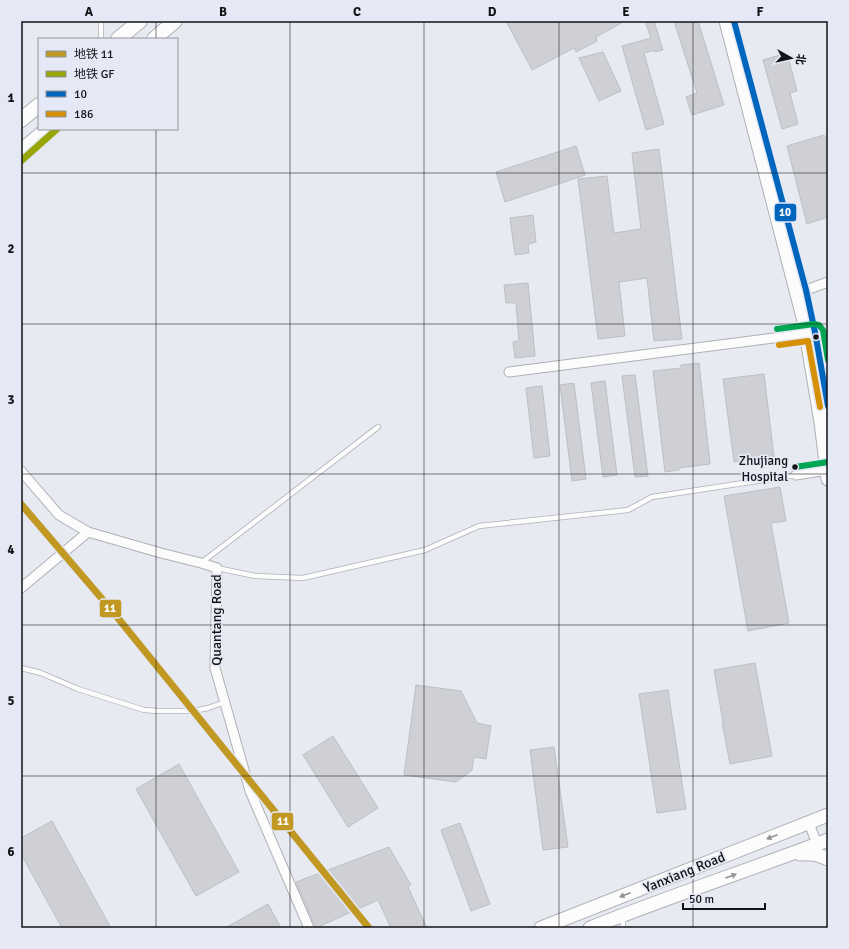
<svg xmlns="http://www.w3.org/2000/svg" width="849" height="949" font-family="Signika,'Noto Sans SC',sans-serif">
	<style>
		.building { fill: #ced0d6; stroke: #bdbfc4 }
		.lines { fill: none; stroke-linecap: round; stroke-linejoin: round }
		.lane-casing { stroke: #afb1b6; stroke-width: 6 }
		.street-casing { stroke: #afb1b6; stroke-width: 11 }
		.secondary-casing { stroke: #afb1b6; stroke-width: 15 }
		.primary-casing { stroke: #afb1b6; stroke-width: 16 }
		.lane { stroke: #fcfcfd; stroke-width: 4.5 }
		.street { stroke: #fcfcfd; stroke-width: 9 }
		.secondary { stroke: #fcfcfd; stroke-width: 13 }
		.primary { stroke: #fcfcfd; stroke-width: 14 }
		.bus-1-casing { stroke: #e5e8f5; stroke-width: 9 }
		.bus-2-casing { stroke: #e5e8f5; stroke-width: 9 }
		.bus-3-casing { stroke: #e5e8f5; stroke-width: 9 }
		.bus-1 { stroke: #0065bd; stroke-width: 6 }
		.bus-2 { stroke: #d59003; stroke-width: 6 }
		.bus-3 { stroke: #00a651; stroke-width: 6 }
		.metro-1-casing { stroke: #e5e8f5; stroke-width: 10 }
		.metro-2-casing { stroke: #e5e8f5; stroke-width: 10 }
		.metro-1 { stroke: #c09822; stroke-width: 7 }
		.metro-2 { stroke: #98a506; stroke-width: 7 }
		.oneway { fill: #939396 }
		.grid { fill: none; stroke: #121317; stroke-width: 1; stroke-opacity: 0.55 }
		.bus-dot { fill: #121317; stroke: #e5e8f5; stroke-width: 1.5 }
		.labels { text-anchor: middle; stroke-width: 3.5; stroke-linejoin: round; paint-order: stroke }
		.bus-label { font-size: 13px; fill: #121317; stroke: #e5e8f5; text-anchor: end }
		.street-label { font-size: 14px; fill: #121317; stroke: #e5e8f5 }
		.line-badge { stroke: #e5e8f5; stroke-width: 1.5 }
		.badge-label { font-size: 11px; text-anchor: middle; font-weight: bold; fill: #fff }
		.neatline { fill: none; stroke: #121317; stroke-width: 1.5 }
		.grid-label { font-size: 13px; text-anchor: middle; font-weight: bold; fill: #121317 }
	</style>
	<rect width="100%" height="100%" fill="#e8eaf2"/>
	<g class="building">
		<path d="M506,21h119l-29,16 1,4 -21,11 -2,-4 -42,22z"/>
		<path d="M645,21h9l9,29 -8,2v-2l-11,3 20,71 -18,6 -24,-84 29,-8z"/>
		<path d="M674,21h24l26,84 -32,10 -6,-18 11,-4z"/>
		<path d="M603,52l18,39 -22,10 -20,-43z"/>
		<path d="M787,53l10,38 -7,2 8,31 -16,5 -19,-69z"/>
		<path d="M824,135l4,9v73l-21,7 -20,-78z"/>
		<path d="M576,146l9,29 -80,27 -9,-30z"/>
		<path d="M659,149l23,190 -28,2 -7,-63 -28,4 6,54 -27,3 -20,-160 29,-3 7,57 27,-4 -9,-76z"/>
		<path d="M533,215l3,27 -8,2 1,9 -14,2 -5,-37z"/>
		<path d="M528,283l7,73 -20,2 -2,-16 6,-1 -3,-38h-10l-2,-18z"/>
		<path d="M699,363l11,101 -31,4v2l-14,2 -12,-101 28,-3v-3z"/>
		<path d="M764,374l10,83 -40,5 -11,-83z"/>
		<path d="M635,375l13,101 -13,1 -13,-101z"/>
		<path d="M605,381l12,94 -14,2 -12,-94z"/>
		<path d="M574,383l12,96 -14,2 -12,-96z"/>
		<path d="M542,386l8,70 -16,2 -8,-70z"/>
		<path d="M780,487l6,34 -15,2 18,100 -41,8 -24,-135z"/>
		<path d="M755,663l17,93 -42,8 -8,-42h1l-9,-52z"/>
		<path d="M416,685l45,6 16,32 14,3 -5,33 -12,-2 -2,13 -16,12 -52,-7z"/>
		<path d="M668,690l18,119 -29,4 -18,-119z"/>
		<path d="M333,736l45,72 -30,19 -45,-72z"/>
		<path d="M554,747l14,100 -25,3 -13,-100z"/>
		<path d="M179,764l60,108 -43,24 -60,-107z"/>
		<path d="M52,821l59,107h-49l-41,-74v-16z"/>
		<path d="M460,823l30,81 -19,7 -30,-81z"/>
		<path d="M389,847l22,38 -3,2 19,41h-36l-13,-28 -62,28 -20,-46z"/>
		<path d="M268,904l13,24h-56z"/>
	</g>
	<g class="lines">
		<defs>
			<g id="lane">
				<path d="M101,39v-18"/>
				<path d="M201,563l177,-136"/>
				<path d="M217,568l38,8 48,2 122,-28 54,-24 149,-16 24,-13 144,-22"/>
				<path d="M21,668l20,5 37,16 66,21 14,1h35l15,-3 17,-6"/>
				<path d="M623,918v10"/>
			</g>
			<g id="street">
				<path d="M806,290l22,-8"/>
				<path d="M509,372l303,-39"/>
				<path d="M21,471l38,44 29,17 73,21 40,10 16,5 -2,100 35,123 59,137"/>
				<path d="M796,475l31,-5"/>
				<path d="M21,588l67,-56"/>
				<path d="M809,823l8,21"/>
			</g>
			<g id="secondary">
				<path d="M726,21l78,300 17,101 7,57"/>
				<path d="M815,332l13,74"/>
				<path d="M800,854c12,-1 17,0 28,5"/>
				<path d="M541,928l287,-113"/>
				<path d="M590,928c78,-31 159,-58 238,-88"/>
			</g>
			<g id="primary">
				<path d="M118,39l22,-18"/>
				<path d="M154,39l21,-18"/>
				<path d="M21,120l18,-15"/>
				<path d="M21,151l26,-22"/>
			</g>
		</defs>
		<use href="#lane" class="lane-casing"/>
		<use href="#street" class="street-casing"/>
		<use href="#secondary" class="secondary-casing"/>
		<use href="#primary" class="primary-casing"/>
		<use href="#lane" class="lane"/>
		<use href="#street" class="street"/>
		<use href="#secondary" class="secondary"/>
		<use href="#primary" class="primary"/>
		<defs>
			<path id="bus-1" d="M734,21l72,269 9,42 13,74"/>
			<path id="bus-2" d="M779,345l29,-4 12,66"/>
			<g id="bus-3">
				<path d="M777,329l37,-5 5,1 4,5 5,30"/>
				<path d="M795,467l33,-5"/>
			</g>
		</defs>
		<use href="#bus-1" class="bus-1-casing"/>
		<use href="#bus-2" class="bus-2-casing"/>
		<use href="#bus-3" class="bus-3-casing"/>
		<use href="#bus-1" class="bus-1"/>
		<use href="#bus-2" class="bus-2"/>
		<use href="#bus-3" class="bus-3"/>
		<defs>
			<path id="metro-1" d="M21,504l88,103 260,321"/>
			<path id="metro-2" d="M21,161l36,-32"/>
		</defs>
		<use href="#metro-1" class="metro-1-casing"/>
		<use href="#metro-2" class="metro-2-casing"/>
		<use href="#metro-1" class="metro-1"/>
		<use href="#metro-2" class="metro-2"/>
	</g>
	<defs><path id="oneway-solid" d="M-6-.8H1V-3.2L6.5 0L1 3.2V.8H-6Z"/></defs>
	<g class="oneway">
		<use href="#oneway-solid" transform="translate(772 837) rotate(159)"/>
		<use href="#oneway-solid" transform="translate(731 876) rotate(-20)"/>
		<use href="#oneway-solid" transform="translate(625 895) rotate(159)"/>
	</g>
	<path class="grid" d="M156,21v18M290,21v907M424,21v907M559,21v907M693,21v907M156,129v799M21,173h807M21,324h807M21,474h807M21,625h807M21,776h807"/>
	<g class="bus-dot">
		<circle cx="816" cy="337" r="3.5"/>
		<circle cx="795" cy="467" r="3.5"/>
	</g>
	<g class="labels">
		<g class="bus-label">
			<text x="788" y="465">Zhujiang<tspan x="788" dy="16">Hospital</tspan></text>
		</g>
		<g class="street-label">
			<text transform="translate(216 620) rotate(-90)" y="5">Quantang Road</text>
			<text transform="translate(684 872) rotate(-22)" y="5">Yanxiang Road</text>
		</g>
	</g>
	<g class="line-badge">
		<rect x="774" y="203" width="23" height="19" rx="4" fill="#0065bd"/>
		<rect x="99" y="599" width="23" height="19" rx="4" fill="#c09822"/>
		<rect x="271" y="812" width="23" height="19" rx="4" fill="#c09822"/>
	</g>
	<g class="badge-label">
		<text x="785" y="216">10</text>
		<text x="110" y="612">11</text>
		<text x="283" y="825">11</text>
	</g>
	<rect width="849" height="949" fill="none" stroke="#e5e8f5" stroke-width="44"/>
	<rect x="38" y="38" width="140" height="92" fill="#e5e8f5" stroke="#91939c"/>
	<rect x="46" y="51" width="20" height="6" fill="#c09822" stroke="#91939c"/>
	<text x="74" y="58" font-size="12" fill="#121317">地铁 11</text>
	<rect x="46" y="71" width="20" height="6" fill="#98a506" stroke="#91939c"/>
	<text x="74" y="78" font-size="12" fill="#121317">地铁 GF</text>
	<rect x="46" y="91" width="20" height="6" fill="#0065bd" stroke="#91939c"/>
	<text x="74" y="98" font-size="12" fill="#121317">10</text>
	<rect x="46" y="111" width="20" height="6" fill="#d59003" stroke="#91939c"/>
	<text x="74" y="118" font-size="12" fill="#121317">186</text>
	<g transform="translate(791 58) rotate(98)" stroke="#e5e8f5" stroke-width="3" paint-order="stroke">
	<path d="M0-3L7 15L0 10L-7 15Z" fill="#121317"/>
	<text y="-6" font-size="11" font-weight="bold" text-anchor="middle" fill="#121317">北</text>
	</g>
	<path d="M683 903v6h82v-6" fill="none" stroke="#121317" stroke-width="2"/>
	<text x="689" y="903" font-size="12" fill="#121317" stroke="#e5e8f5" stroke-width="3" paint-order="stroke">50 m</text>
	<rect x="22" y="22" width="805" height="905" class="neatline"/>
	<g class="grid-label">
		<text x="89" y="16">A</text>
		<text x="223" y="16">B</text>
		<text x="357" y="16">C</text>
		<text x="492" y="16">D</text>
		<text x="626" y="16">E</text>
		<text x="760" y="16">F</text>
		<text x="11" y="102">1</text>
		<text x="11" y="253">2</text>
		<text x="11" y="404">3</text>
		<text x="11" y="554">4</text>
		<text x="11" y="705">5</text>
		<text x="11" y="856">6</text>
	</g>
</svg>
